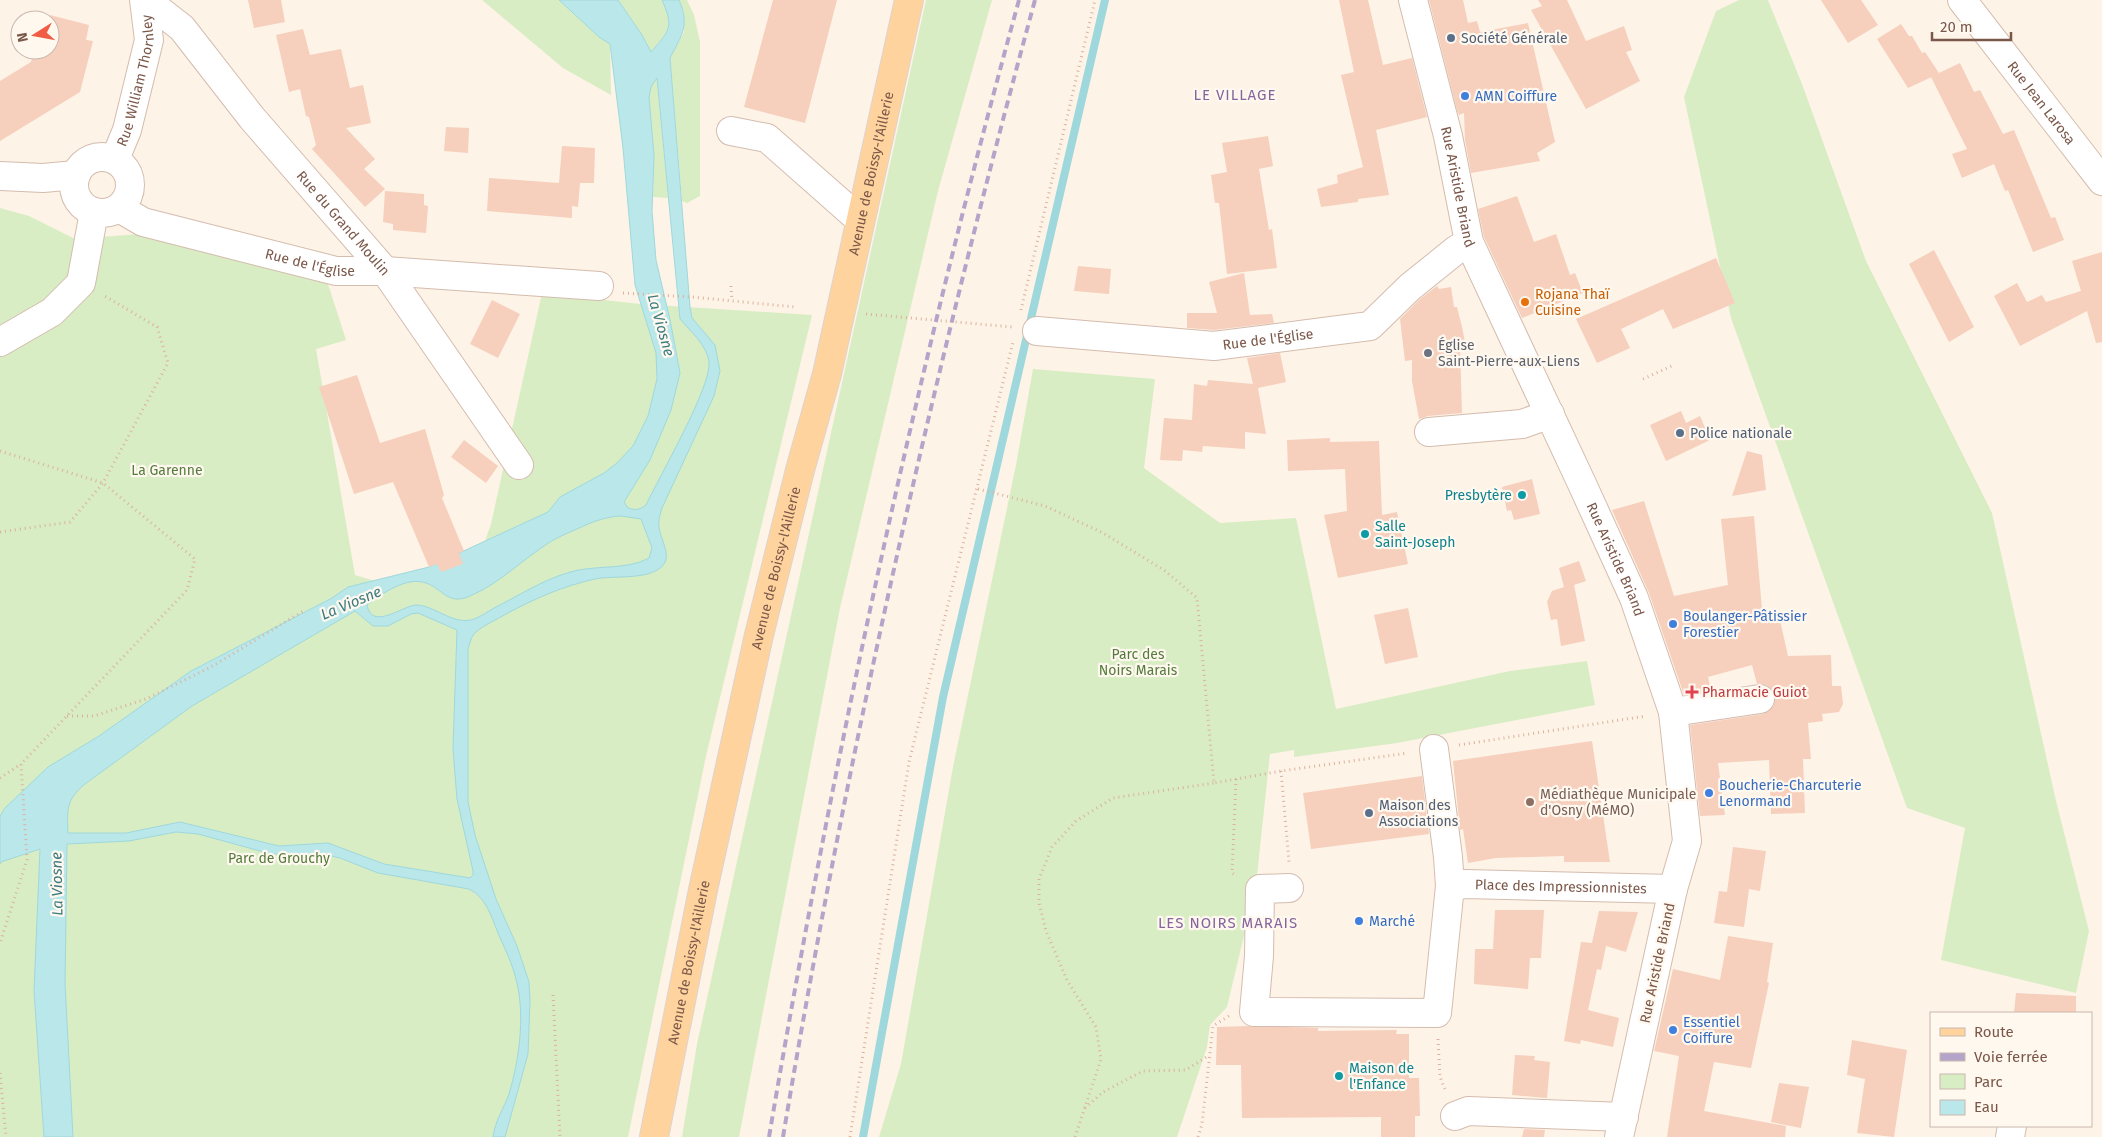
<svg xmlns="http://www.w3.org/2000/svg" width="2102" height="1137" font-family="'Fira Sans',sans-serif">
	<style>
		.green { fill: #d8edc4 }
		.water { fill: #bae7ea; stroke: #9fd8dc; fill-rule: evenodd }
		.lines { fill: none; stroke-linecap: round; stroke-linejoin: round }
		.stream { stroke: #9fd8dc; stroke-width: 8 }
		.building { fill: #f6cfbd }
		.minor-casing { stroke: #d4bcae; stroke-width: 30 }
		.major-casing { stroke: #ddd3d0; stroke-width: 30 }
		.path { stroke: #dbb29f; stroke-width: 3; stroke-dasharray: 1 4; stroke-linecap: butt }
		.minor { stroke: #fff; stroke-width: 28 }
		.major { stroke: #ffd39d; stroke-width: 28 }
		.rail { stroke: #b5a4ca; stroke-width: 4; stroke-dasharray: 8 5; stroke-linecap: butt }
		.service-dot { fill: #5c6f8a; stroke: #fff8ef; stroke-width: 2 }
		.shop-dot { fill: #3f7fe0; stroke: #fff8ef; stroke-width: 2 }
		.food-dot { fill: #e8710a; stroke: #fff8ef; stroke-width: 2 }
		.worship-dot { fill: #6b7280; stroke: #fff8ef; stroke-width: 2 }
		.culture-dot { fill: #0f9aa8; stroke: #fff8ef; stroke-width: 2 }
		.health-dot { fill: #e0444e; stroke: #fff8ef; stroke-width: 2 }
		.education-dot { fill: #8d6e63; stroke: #fff8ef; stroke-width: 2 }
		.labels { text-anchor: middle; stroke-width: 4.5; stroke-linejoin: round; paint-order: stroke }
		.service-label { font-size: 14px; fill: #4e5e75; stroke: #fff8ef; text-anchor: start }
		.street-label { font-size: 14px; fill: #7b5749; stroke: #fff8ef }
		.shop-label { font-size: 14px; fill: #366cbe; stroke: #fff8ef; text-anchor: start }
		.food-label { font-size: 14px; fill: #c56008; stroke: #fff8ef; text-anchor: start }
		.worship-label { font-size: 14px; fill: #5b616d; stroke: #fff8ef; text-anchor: start }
		.park-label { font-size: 14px; fill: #547b3d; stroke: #fff8ef }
		.culture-label { font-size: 14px; fill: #0d838f; stroke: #fff8ef; text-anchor: start }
		.health-label { font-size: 14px; fill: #be3a42; stroke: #fff8ef; text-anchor: start }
		.education-label { font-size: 14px; fill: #785e54; stroke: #fff8ef; text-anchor: start }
		.neighbourhood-label { font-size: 15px; letter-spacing: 1px; fill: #86659e; stroke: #fff8ef }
		.water-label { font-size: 15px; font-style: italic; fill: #3b7b81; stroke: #fff8ef }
	</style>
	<rect width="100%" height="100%" fill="#fef3e7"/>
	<g class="green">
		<path d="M482,0h77l40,37 11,7 1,51 -48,-27z"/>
		<path d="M618,0h44c12,27 7,30 -11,52l-9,-17z"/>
		<path d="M679,0h8l7,15 6,27v154l-13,7 -5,-2 -12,-143 14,-26v-20z"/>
		<path d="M926,0h66l-54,191 -98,417 -101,529h-57l15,-93z"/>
		<path d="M1739,0h29l34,84 64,177 126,252 64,288 33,130 -13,62 -135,-33 24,-132 -58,-20 -176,-490 -47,-221 32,-86z"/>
		<path d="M657,78l11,120 -15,-1 1,-41 -5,-59 2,-10z"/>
		<path d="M0,208l29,8 46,23 65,-5 188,50 18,56 -30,9 39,226 20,6 54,-14 56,-26 6,-17 51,-231 98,11 172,11 -106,441 -78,381h-628z"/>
		<path d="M1033,369l122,10 -11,89 76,55 76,-5 40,191 174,-38 77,-10 8,44 -198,38 -103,14v-7l-24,4 -14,131 -29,122 -17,18 -3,22 -30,90h-298l22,-73 52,-297 63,-302z"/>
	</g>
	<path class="water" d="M559,0h59l24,35 9,17c19,-22 23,-25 11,-52h17c11,25 3,35 -9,58l20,249 2,11 23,27 5,26 -6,25 -52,112c-2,7 -4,12 -3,19 1,11 12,27 5,37 -12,17 -50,11 -69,15 -32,7 -61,20 -89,35 -10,6 -22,11 -30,18 -5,4 -6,11 -8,17v153l7,33 21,64 21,47 12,36 1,19 -2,53 -23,83h-12c2,-16 11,-29 16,-43 10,-33 16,-77 8,-111 -4,-18 -12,-34 -19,-50 -7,-17 -12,-36 -29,-44l-91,-16 -38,-15 -17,-4h-52l-73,-20 -22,-2 -47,9 -62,3 -2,139 8,154h-29l-10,-146 6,-142 -39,13 -1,2v-48l5,-8 43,-41 51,-31 92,-65 141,-73 16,-11 81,-20 119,-55 12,-15 44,-24 13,-10 16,-17 15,-30 9,-37 -1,-26 -21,-68 -12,-137 -13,-104 -11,-7zM657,78l23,241c10,12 27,26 29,43 3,24 -51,117 -63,143 -6,5 -13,6 -19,2l-3,-5 26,-42 21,-50 9,-37 -10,-53 -14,-60 -4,-49 2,-55 -5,-59 2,-10zM621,516l20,3 11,29 -3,10c-23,13 -56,6 -82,15 -26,8 -49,23 -73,35 -7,4 -15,10 -23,12 -20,4 -37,-15 -55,-15 -14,1 -44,26 -49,0 15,-11 39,-29 59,-22 17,6 22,23 44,13 29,-12 53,-37 80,-54 8,-5 18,-9 27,-13 15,-7 27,-12 44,-13zM355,611l18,15h15l23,-12 7,-1 39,17 -4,119 4,50 16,72v4l-3,3 -86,-14 -56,-21 -49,3 -99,-24 -54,11h-58c-1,-24 -2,-33 17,-49l107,-78z"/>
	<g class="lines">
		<path class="stream" d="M863,1137l80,-440 162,-697"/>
	</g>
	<g class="building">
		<path d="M248,0h33l4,22 -31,6z"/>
		<path d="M773,0h64l-32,123 -61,-16z"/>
		<path d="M1339,0h29l15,65 29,-7 15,59 -51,13 13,65 -31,4v3l-37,5 -4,-18 21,-6 -1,-8 26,-8 -22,-92 13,-3z"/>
		<path d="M1429,0h34l5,23 9,-2 3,11 48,-9 27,119 -18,11 3,8 -69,12 -6,-33 -1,-27 -5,2 -2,-5z"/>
		<path d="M1538,0h29l19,41 38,-15 8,24 -6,2 14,29 -54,28 -55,-99 11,-4z"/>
		<path d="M1821,0h40l17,25 -30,18z"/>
		<path d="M50,15l39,10 -3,15 7,1 -13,51 -80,49v-60l31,-19 3,-12h16z"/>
		<path d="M1901,24l8,12h3l10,17 3,-1 14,21 21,-10 14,29 6,-2 23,44 11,-4 37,88 4,-1 9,23 -31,12 -25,-62 -3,1 -11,-27 -32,14 -10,-24 15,-5 -36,-72 5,-2 -28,13 -31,-49z"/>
		<path d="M303,29l7,26 31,-6 9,39 13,-3 8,38 -25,5 29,31 -11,10 21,20 -20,18 -53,-58 4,-4 -7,-28 -3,-1 -6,-27 -11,3 -13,-57z"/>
		<path d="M446,127l23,1 -1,25 -24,-2z"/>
		<path d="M1268,136l5,30 -14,3 10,61 3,-1 5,39 -50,6 -8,-71h-4l-4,-28 16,-3 -5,-29z"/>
		<path d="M562,146l33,2 -1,35h-14l-2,24 -6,-1v12l-85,-7 2,-33 70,5z"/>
		<path d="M385,191l39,3v11l4,1 -2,27 -33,-3v-6l-10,-2z"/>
		<path d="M1517,196l17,46 22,-8 14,41 5,-2 8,20 -61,25 -38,-81 -6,-28z"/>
		<path d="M1934,250l40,77 -25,15 -40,-78z"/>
		<path d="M2102,252v90l-6,1 -9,-32 -67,35 -26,-50 23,-13 10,19 15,-7 4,7 35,-11 -9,-30z"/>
		<path d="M1716,258l19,45 -62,26 -10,-20 -42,20 9,19 -33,15 -21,-44z"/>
		<path d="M1078,266l33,3 -2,25 -35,-3z"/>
		<path d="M1244,273l6,42 22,-1 2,9 -60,7 -27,-2v-15h30l-8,-31z"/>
		<path d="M1437,286l2,3 12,-2 3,20h3l5,20 4,20 -6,1 2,65 -34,3 -9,3 -7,-38v-21l-7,1 -5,-42 20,-20z"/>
		<path d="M492,300l28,14 -22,44 -28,-14z"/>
		<path d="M1280,353l6,29 -28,6 8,46 -21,-2v17l-42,-3 -1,6 -19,-2 -1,11 -22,-1 4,-42 28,2 2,-36 13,2 1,-6 45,4 -6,-26z"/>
		<path d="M357,375l23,68 45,-14 19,66 -2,3 22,53 -5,2 4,11 -22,8 -4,-8 -8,3 -36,-85 -39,12 -35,-107z"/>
		<path d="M1681,411l5,12 14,-7 10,24 -44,21 -16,-36z"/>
		<path d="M1330,438v4l49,-1 3,74 15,-3 11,52 -70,14 -14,-63 23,-4 -2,-42 -57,2 -1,-31z"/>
		<path d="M464,440l34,26 -12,17 -35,-26z"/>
		<path d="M1747,451l15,4 4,35 -34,6z"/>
		<path d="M1532,479l8,35 -26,6 -3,-10 -4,1 -5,-24z"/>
		<path d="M1644,501l30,95 54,-11 -7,-66 33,-3 9,105 17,-1 8,36 43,-1 1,31h9l2,18 -4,8 -17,2 1,7 -15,2 3,36h-8l2,54 -34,1 -2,-54 -51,3 7,52 -25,1 -10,-91 73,-11 6,-3 5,-6 1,-9 -3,-6 -6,-5 -9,-1 -5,-19 -44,12 3,14 -27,4 -35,-102 -37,-83z"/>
		<path d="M1579,561l7,20 -12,4 11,56 -24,5 -4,-27 -6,1 -4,-18 5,-11 12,-4 -5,-19z"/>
		<path d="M1408,608l10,49 -33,7 -11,-49z"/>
		<path d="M1592,741l18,121h-46v-6l-68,2 -28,5 -5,-34 -3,1 -7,-69z"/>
		<path d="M1422,776l7,58 -118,15 -8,-56z"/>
		<path d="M1733,847l33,4 -6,40 -11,-2 -5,38 -30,-4 5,-32 8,1z"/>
		<path d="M1495,910h49l-3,48h-11l-2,31 -54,-5 1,-35h18z"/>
		<path d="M1599,911l39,1 -12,40 -20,-6 -5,24 -4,-1 -9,41 31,8 -6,29 -32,-7 -1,4 -16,-3 17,-99 11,1z"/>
		<path d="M1728,936l45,7 -6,39 2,1 -18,85 -37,-6 -10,49 82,15 -1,11h-118l12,-81 -25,-5 19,-82 47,11z"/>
		<path d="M2016,993l60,3v17h-62z"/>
		<path d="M1249,1026l69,2v3l79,-1 -1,4h13v44h10l1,38h-5v21h-34v-20l-139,1 -1,-53h-25l1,-38z"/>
		<path d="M1852,1040l55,10 -13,87 -37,-4 8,-54 -18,-4z"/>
		<path d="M1515,1055l20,1 -1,4 16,2 -3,36 -35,-3z"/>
		<path d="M1779,1083l30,4 -8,41 -30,-6z"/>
		<path d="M1524,1129l21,1 -1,7h-22z"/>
	</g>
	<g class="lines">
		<defs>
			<g id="minor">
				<path id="s1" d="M146,0l36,28 70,90 133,153 134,194"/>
				<path id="s2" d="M1413,0l35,136 21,106 114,244 51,112 39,114 14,129 -14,48 -54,248"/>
				<path id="s3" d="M1962,0l140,181"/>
				<path d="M731,131l36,7 93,82"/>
				<circle cx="102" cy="185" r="28"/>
				<path id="s4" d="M115,159l12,-29 22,-90 -5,-40"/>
				<path d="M0,176l43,2 33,-3"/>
				<path id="s5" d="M119,208l24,14 193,49h49l214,15"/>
				<path id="s6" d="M1037,331l177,15 156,-20 40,-39 46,-37 13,-8"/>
				<path d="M0,342l52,-30 29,-29 13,-71"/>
				<path d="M1429,432l93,-8 28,-10"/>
				<path d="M1673,712l87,-13"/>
				<path id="s7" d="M1450,886l15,-2 208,5"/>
				<path d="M1289,888l-29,1 -1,67 -5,56 183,1 13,-127 -2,-29 -14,-108"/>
				<path d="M1455,1116l13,-5 156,6"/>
				<path d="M2010,1137l2,-11"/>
			</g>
			<g id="major">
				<path id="s8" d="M654,1137l49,-247 56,-255 41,-165 27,-96 82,-374"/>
			</g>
		</defs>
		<use href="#minor" class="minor-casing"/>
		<use href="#major" class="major-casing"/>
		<g class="path">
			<path d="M731,286l1,14"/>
			<path d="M623,293l69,4 103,10"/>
			<path d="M1021,310l74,-310"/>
			<path d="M866,314l146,13"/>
			<path d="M1643,379l31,-14"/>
			<path d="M0,451l103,32 92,76 -8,31 -166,174 6,96 -27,83"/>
			<path d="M978,489l67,17 58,27 61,37 33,28 17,185 67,-12 127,-18"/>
			<path d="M0,532l70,-10 33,-39 65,-120 -11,-36 -54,-32"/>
			<path d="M67,716h27l52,-17 65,-32 94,-57"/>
			<path d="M1459,745l187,-29"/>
			<path d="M1281,771l8,91"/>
			<path d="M0,778l21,-14"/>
			<path d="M1236,779l-4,94 5,3"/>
			<path d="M553,995l7,142"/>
			<path d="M1438,1039l2,38 6,15"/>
			<path d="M0,1073l6,64"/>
			<path d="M1085,1108l18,-16 40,-21 43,-1 22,-14"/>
			<path d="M850,1137l59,-375 104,-420"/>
			<path d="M1075,1137l26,-78 -5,-32 -29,-47 -21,-49 -7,-28v-24l13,-32 24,-26 37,-23 101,-15"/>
			<path d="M1198,1137l4,-13 11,-98 16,-10"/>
		</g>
		<use href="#minor" class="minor"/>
		<use href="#major" class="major"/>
		<g class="rail">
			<path d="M769,1137c65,-383 147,-763 250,-1137"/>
			<path d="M783,1137c64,-383 150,-762 252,-1137"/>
		</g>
	</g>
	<g class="service-dot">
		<circle cx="1451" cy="38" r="5"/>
		<circle cx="1680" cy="433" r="5"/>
		<circle cx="1369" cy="813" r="5"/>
	</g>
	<g class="shop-dot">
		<circle cx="1465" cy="96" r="5"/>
		<circle cx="1673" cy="624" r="5"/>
		<circle cx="1709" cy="793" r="5"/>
		<circle cx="1359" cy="921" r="5"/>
		<circle cx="1673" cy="1030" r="5"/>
	</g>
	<circle class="food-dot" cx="1525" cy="302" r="5"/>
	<circle class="worship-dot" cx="1428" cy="353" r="5"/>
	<g class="culture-dot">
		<circle cx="1522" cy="495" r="5"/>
		<circle cx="1365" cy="534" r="5"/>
		<circle cx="1339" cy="1076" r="5"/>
	</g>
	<path class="health-dot" d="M1689.5 684.5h5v5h5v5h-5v5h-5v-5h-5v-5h5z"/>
	<circle class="education-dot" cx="1530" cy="802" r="5"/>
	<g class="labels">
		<g class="service-label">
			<text x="1461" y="43">Société Générale</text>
			<text x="1690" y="438">Police nationale</text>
			<text x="1379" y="810">Maison des<tspan x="1379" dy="16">Associations</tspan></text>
		</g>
		<g class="street-label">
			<text dy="5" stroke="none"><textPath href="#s4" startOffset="82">Rue William Thornley</textPath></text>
			<text dy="5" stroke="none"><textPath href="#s3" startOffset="130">Rue Jean Larosa</textPath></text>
			<text dy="5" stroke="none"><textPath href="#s8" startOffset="988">Avenue de Boissy-l'Aillerie</textPath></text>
			<text dy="5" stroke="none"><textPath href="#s2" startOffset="192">Rue Aristide Briand</textPath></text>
			<text dy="5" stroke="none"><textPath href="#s1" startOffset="299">Rue du Grand Moulin</textPath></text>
			<text dy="5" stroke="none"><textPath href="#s5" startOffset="200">Rue de l'Église</textPath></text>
			<text dy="5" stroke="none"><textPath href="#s6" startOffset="232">Rue de l'Église</textPath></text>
			<text dy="5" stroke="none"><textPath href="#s2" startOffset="598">Rue Aristide Briand</textPath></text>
			<text dy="5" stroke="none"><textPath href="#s8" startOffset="582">Avenue de Boissy-l'Aillerie</textPath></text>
			<text dy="5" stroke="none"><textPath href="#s7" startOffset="111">Place des Impressionnistes</textPath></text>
			<text dy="5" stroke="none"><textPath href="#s8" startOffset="178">Avenue de Boissy-l'Aillerie</textPath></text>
			<text transform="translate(1657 963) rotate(-78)" y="5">Rue Aristide Briand</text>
		</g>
		<g class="shop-label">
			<text x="1475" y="101">AMN Coiffure</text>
			<text x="1683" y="621">Boulanger-Pâtissier<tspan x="1683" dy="16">Forestier</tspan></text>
			<text x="1719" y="790">Boucherie-Charcuterie<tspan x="1719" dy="16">Lenormand</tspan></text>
			<text x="1369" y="926">Marché</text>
			<text x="1683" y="1027">Essentiel<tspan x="1683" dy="16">Coiffure</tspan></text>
		</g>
		<g class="food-label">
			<text x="1535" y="299">Rojana Thaï<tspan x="1535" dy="16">Cuisine</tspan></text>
		</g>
		<g class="worship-label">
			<text x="1438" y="350">Église<tspan x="1438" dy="16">Saint-Pierre-aux-Liens</tspan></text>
		</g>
		<g class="park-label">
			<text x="167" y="475">La Garenne</text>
			<text x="1138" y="659">Parc des<tspan x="1138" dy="16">Noirs Marais</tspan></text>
			<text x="279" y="863">Parc de Grouchy</text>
		</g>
		<g class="culture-label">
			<text x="1512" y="500" text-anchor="end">Presbytère</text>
			<text x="1375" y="531">Salle<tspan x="1375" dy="16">Saint-Joseph</tspan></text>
			<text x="1349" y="1073">Maison de<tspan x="1349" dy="16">l'Enfance</tspan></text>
		</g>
		<g class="health-label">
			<text x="1702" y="697">Pharmacie Guiot</text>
		</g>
		<g class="education-label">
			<text x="1540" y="799">Médiathèque Municipale<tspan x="1540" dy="16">d'Osny (MéMO)</tspan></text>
		</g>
		<g class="neighbourhood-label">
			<text x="1235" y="100">LE VILLAGE</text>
			<text x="1228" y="928">LES NOIRS MARAIS</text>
		</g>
		<g class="water-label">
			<text transform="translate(661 325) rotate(74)" y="5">La Viosne</text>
			<text transform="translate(351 603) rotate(-23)" y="5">La Viosne</text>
			<text transform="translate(57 884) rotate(-91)" y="5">La Viosne</text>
		</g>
	</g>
	<rect x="1930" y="1012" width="162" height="115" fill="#fff8ef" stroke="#cab8ad"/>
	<rect x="1940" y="1028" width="25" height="8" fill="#ffd39d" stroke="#cab8ad"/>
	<text x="1974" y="1037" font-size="15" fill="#7b5749">Route</text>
	<rect x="1940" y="1053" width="25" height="8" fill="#b5a4ca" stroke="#cab8ad"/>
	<text x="1974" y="1062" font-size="15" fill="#7b5749">Voie ferrée</text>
	<rect x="1940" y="1074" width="25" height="15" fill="#d8edc4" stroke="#cab8ad"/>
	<text x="1974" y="1087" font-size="15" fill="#7b5749">Parc</text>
	<rect x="1940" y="1100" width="25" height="15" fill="#bae7ea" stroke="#cab8ad"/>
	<text x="1974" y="1112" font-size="15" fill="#7b5749">Eau</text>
	<g transform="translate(35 35) rotate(259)"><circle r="24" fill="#fff8ef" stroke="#cab8ad"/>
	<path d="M0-4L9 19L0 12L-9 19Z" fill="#f05d44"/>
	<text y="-8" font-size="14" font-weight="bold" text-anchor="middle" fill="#7b5749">N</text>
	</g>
	<path d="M1932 32v8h79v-8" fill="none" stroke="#7b5749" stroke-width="2.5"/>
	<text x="1940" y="32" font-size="15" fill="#7b5749" stroke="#fff8ef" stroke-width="4" paint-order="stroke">20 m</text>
</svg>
